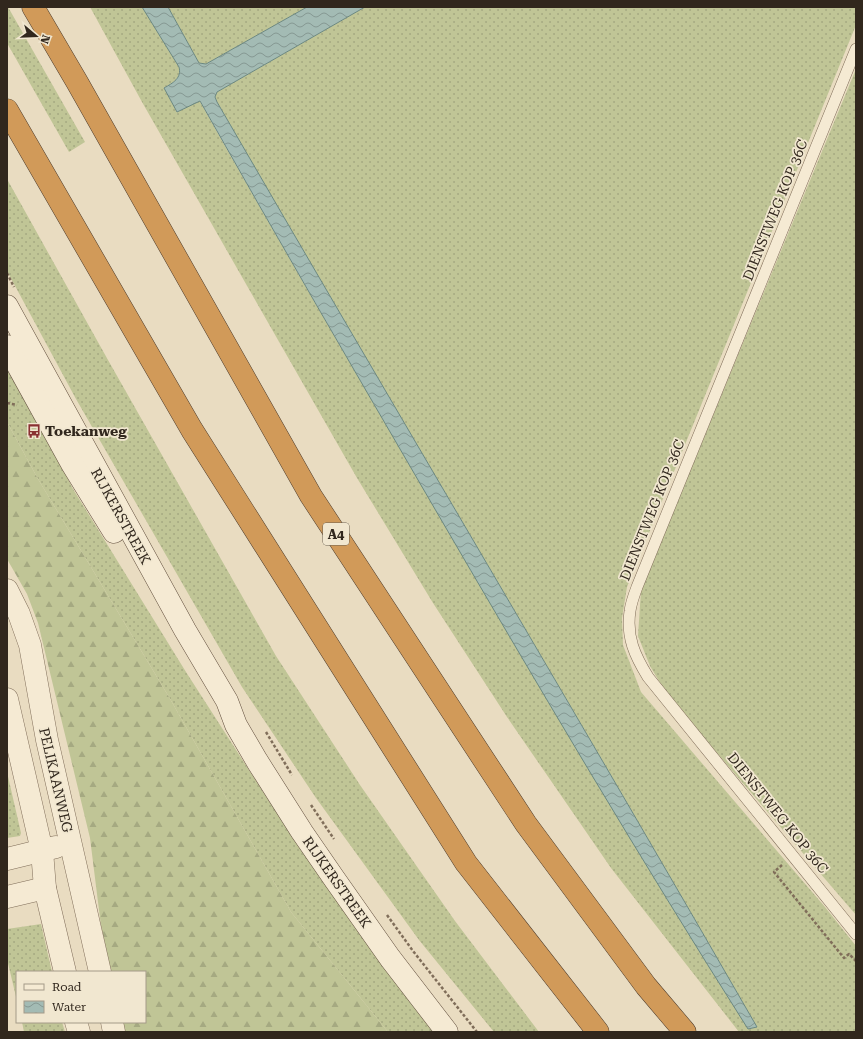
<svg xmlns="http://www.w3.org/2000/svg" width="863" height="1039" font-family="'Roboto Serif',serif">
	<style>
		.grass { fill: url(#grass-dots) }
		.forest { fill: url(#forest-firs) }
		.water { fill: url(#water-waves); stroke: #6b8881 }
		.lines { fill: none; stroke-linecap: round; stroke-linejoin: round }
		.lane-casing { stroke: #806e5a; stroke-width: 12 }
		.street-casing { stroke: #806e5a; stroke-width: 23 }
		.secondary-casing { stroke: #624f3e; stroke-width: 23 }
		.highway-casing { stroke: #4e3d2e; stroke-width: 23 }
		.path { stroke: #806e5a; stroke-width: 2.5; stroke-dasharray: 3 2; stroke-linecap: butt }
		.lane { stroke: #f5ead3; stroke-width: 11 }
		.street { stroke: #f5ead3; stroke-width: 22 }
		.secondary { stroke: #f5ead3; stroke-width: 22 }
		.highway { stroke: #d19a59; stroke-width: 22 }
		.labels { text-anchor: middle; stroke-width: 3.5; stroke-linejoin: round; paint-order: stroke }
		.shield { fill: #f1e7d0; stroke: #6b6153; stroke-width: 1 }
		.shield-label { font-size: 13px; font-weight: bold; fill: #31271d }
		.street-label { font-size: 14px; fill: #31271d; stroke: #f1e7d0 }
		.poi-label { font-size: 14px; font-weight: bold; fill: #31271d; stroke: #f1e7d0; text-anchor: start }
	</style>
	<defs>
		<pattern id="grass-dots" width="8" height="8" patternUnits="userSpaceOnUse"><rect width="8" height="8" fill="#c0c596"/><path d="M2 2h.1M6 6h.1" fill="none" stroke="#a5a981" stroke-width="1.8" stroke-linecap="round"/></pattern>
		<pattern id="forest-firs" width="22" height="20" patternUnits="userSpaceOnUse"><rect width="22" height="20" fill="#c0c596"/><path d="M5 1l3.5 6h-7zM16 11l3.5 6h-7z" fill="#a5a981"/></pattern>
		<pattern id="water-waves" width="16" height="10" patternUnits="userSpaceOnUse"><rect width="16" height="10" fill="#a3bbb4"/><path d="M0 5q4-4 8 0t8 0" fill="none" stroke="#859892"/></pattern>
	</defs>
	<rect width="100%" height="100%" fill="#e9dcc1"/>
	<g class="grass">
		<path d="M7,7h1l77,135 -16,10 -62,-109z"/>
		<path d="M90,7h52l37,60c3,11 -6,16 -15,21l13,24 22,-12c97,172 197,342 297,511 83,140 165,281 253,418l8,-2c-167,-290 -338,-578 -507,-867l-33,-58 -2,-5 2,-5 148,-85h491v18l-229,562 -5,31 1,27 18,47 184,215 31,39v86h-117l-128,-164 -104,-151 -74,-114 -76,-125 -79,-138 -136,-238z"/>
		<path d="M168,7h139l-101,57 -7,-1z"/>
		<path d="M856,69v846l-188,-219 -18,-30 -12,-30 3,-46z"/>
		<path d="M7,179l101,181 168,296 84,129 95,136 84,111h-45l-75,-92 -58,-80 -45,-62 -74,-111 -166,-288 -69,-128z"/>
		<path d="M7,358l66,131 113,183 81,126 60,88 108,146h-47l-97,-120 -122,-215 -131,-218 -31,-57z"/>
		<path d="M7,772l14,61 -1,3 -13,2z"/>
		<path d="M41,924l11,48h-35v29l-10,-42v-30z"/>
		<path d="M22,1022h40l3,10h-41z"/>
	</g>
	<path class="forest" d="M7,422l31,57 131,218 122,215 97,120h-263l-2,-10h22v-50h-34l-10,-46 -11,-88 -52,-215 -11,-29 -20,-35z"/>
	<path class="water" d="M142,7h26l31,56 7,1 101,-57h58l-148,85 -2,5 2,5c179,309 362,616 540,925l-9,2c-109,-172 -213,-348 -316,-525 -78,-134 -156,-268 -232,-403l-23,11 -13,-24c9,-5 18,-10 15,-21z"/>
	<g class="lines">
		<defs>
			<path id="lane" d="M856,49l-219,538c-3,8 -6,16 -7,24 -4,26 5,45 18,66l208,257"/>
			<g id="street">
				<path d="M7,590l12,24 11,31 17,95 53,232"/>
				<path d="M7,699l35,152 3,37 20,84"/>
				<path d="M7,859l49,-12"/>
				<path d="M7,897l38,-9"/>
				<path d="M76,1022l3,10"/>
				<path d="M112,1022l2,10"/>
			</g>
			<g id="secondary">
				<path d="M7,306l178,324 42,71 9,24 21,36 45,71 31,45 57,81 57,74"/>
				<path d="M7,346l65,118 42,68"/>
			</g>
			<g id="highway">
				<path d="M33,7l44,75 234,414 215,328 120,162 39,46"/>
				<path d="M7,110l185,320 274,433 132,169"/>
			</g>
		</defs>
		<use href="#lane" class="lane-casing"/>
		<use href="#street" class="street-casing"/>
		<use href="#secondary" class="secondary-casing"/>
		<use href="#highway" class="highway-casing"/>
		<g class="path">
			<path d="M7,273l7,14"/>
			<path d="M7,403l10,2"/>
			<path d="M266,732l26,43"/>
			<path d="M311,805l23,34"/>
			<path d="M782,865l-8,7 70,86 5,-4 7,7"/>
			<path d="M387,915l26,36 64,81"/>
		</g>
		<use href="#lane" class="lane"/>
		<use href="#street" class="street"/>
		<use href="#secondary" class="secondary"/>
		<use href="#highway" class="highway"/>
	</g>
	<defs>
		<symbol id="bus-bare" viewBox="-9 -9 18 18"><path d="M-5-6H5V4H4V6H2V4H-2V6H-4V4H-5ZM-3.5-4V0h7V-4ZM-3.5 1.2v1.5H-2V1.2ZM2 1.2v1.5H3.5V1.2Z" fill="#893132" stroke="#f1e7d0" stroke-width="2.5" paint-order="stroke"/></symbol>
	</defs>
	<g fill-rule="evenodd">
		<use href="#bus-bare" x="24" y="421" width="20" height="20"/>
	</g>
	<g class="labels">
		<rect class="shield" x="323" y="523" width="26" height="22" rx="3"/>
		<g class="shield-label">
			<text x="336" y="539">A4</text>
		</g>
		<g class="street-label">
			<text transform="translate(775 210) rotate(-68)" y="5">DIENSTWEG KOP 36C</text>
			<text transform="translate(652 510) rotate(-68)" y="5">DIENSTWEG KOP 36C</text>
			<text transform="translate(121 516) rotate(61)" y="5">RIJKERSTREEK</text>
			<text transform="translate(56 780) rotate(77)" y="5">PELIKAANWEG</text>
			<text transform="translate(778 813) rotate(51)" y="5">DIENSTWEG KOP 36C</text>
			<text transform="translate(337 882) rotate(55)" y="5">RIJKERSTREEK</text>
		</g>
		<g class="poi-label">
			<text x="45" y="436">Toekanweg</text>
		</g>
	</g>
	<rect width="863" height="1039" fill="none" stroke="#31271d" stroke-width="16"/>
	<rect x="16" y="971" width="130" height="52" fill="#f1e7d0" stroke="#a49a88"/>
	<rect x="24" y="984" width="20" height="6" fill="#f5ead3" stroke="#a49a88"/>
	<text x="52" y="991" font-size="12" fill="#31271d">Road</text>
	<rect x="24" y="1001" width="20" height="12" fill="url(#water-waves)" stroke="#a49a88"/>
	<text x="52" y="1011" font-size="12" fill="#31271d">Water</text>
	<g transform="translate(36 36) rotate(109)" stroke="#f1e7d0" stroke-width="3" paint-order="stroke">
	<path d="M0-3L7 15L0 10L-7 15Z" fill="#31271d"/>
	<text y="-6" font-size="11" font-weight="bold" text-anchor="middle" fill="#31271d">N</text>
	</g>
</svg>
